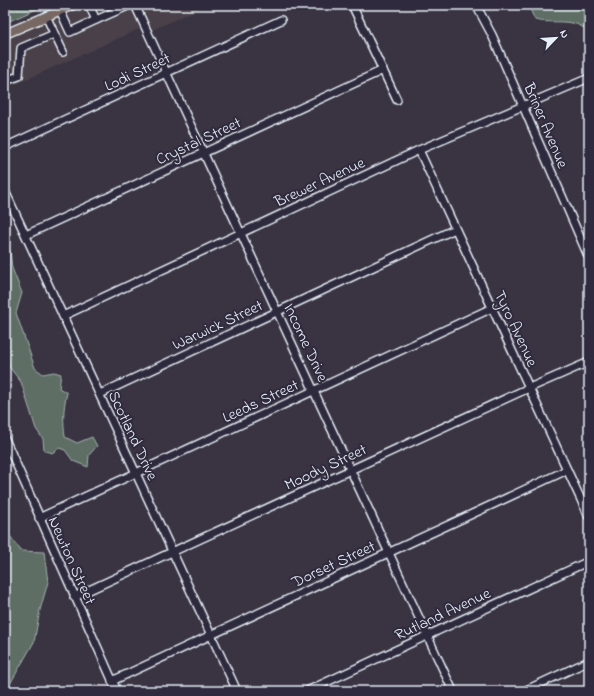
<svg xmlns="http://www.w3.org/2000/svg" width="594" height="696" font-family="'Indie Flower',sans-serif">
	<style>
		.built { fill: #484048 }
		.green { fill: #5e6e65; stroke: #a3b0ae }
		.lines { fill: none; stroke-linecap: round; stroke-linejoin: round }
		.minor-casing { stroke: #e8f1f8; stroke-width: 10 }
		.major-casing { stroke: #e8f1f8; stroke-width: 11 }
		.minor { stroke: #2f2a3d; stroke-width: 7 }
		.major { stroke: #776864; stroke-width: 8 }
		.labels { text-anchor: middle; stroke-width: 4; stroke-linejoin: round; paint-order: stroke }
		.street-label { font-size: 16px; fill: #e8f1f8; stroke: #2f2a3d }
	</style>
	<rect width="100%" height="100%" fill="#3a3442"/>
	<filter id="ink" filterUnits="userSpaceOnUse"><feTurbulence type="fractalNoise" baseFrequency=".025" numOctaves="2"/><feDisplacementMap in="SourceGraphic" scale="8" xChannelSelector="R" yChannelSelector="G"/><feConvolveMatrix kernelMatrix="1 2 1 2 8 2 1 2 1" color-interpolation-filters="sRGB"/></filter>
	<g filter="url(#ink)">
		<path class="built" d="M73,5h134l-59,27 -4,-7 -5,4 -134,60v-55z"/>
		<g class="green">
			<path d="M5,5h41l-41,18z"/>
			<path d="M528,5h61v28c-14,-17 -36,-8 -54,-13z"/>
			<path d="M5,243l5,8 2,17 10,25 -6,20 19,55 8,6 11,-2 7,2 -2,14 8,5c-4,15 -4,29 -2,44l12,6 15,-6 5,9 -8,9 -1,12 -15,-6 -8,-11 -6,-2 -7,5 -8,-3 -1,-11 -7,-10 -15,-47 -11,-14 -5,-19z"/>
			<path d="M5,529l16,22 23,1 4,30 -8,28 -6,32 -28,49z"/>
		</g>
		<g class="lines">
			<defs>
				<g id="minor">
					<path d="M135,5l318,686"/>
					<path d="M352,5l45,95"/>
					<path d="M476,5l16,30 97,223"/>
					<path d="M60,10l10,22 26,-12 -7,-15"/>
					<path d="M46,16l17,36"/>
					<path d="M96,20l34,-15"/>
					<path d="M5,81l14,-5 2,-28 33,-14"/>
					<path d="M5,147l276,-127"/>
					<path d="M419,150l170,367"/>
					<path d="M5,191l232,500"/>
					<path d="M26,235l357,-165"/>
					<path d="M63,316l356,-166 170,-72"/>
					<path d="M100,394l355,-165"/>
					<path d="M5,439l112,252"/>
					<path d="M39,518l453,-210"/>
					<path d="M74,597l446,-205 69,-30"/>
					<path d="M112,681l455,-211"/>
					<path d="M307,691l282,-130"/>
					<path d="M524,691l65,-30"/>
				</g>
				<path id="major" d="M5,34l68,-29"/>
			</defs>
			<use href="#minor" class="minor-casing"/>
			<use href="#major" class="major-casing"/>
			<use href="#minor" class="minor"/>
			<use href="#major" class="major"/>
		</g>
	</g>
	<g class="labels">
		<g class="street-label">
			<text transform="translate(137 71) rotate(-25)" y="6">Lodi Street</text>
			<text transform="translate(547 125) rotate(67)" y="6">Briner Avenue</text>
			<text transform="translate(198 140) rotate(-25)" y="6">Crystal Street</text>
			<text transform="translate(319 181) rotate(-25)" y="6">Brewer Avenue</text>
			<text transform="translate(217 324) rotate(-25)" y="6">Warwick Street</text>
			<text transform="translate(517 328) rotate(65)" y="6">Tyro Avenue</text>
			<text transform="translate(307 342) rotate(65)" y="6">Income Drive</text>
			<text transform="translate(260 400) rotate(-25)" y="6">Leeds Street</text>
			<text transform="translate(134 435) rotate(65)" y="6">Scotland Drive</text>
			<text transform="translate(325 466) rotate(-25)" y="6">Moody Street</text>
			<text transform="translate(73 560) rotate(66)" y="6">Newton Street</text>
			<text transform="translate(333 563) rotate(-25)" y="6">Dorset Street</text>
			<text transform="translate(442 613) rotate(-25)" y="6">Rutland Avenue</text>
		</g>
	</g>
	<rect width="594" height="696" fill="none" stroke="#2f2a3d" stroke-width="20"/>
	<rect x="10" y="10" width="574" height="676" fill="none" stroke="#e8f1f8" stroke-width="1.5" filter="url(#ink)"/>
	<g transform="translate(556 38) rotate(65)" stroke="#2f2a3d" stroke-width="3" paint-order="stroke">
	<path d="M0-3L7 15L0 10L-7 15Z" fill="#e8f1f8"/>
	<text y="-6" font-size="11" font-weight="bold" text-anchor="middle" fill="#e8f1f8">N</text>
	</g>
</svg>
